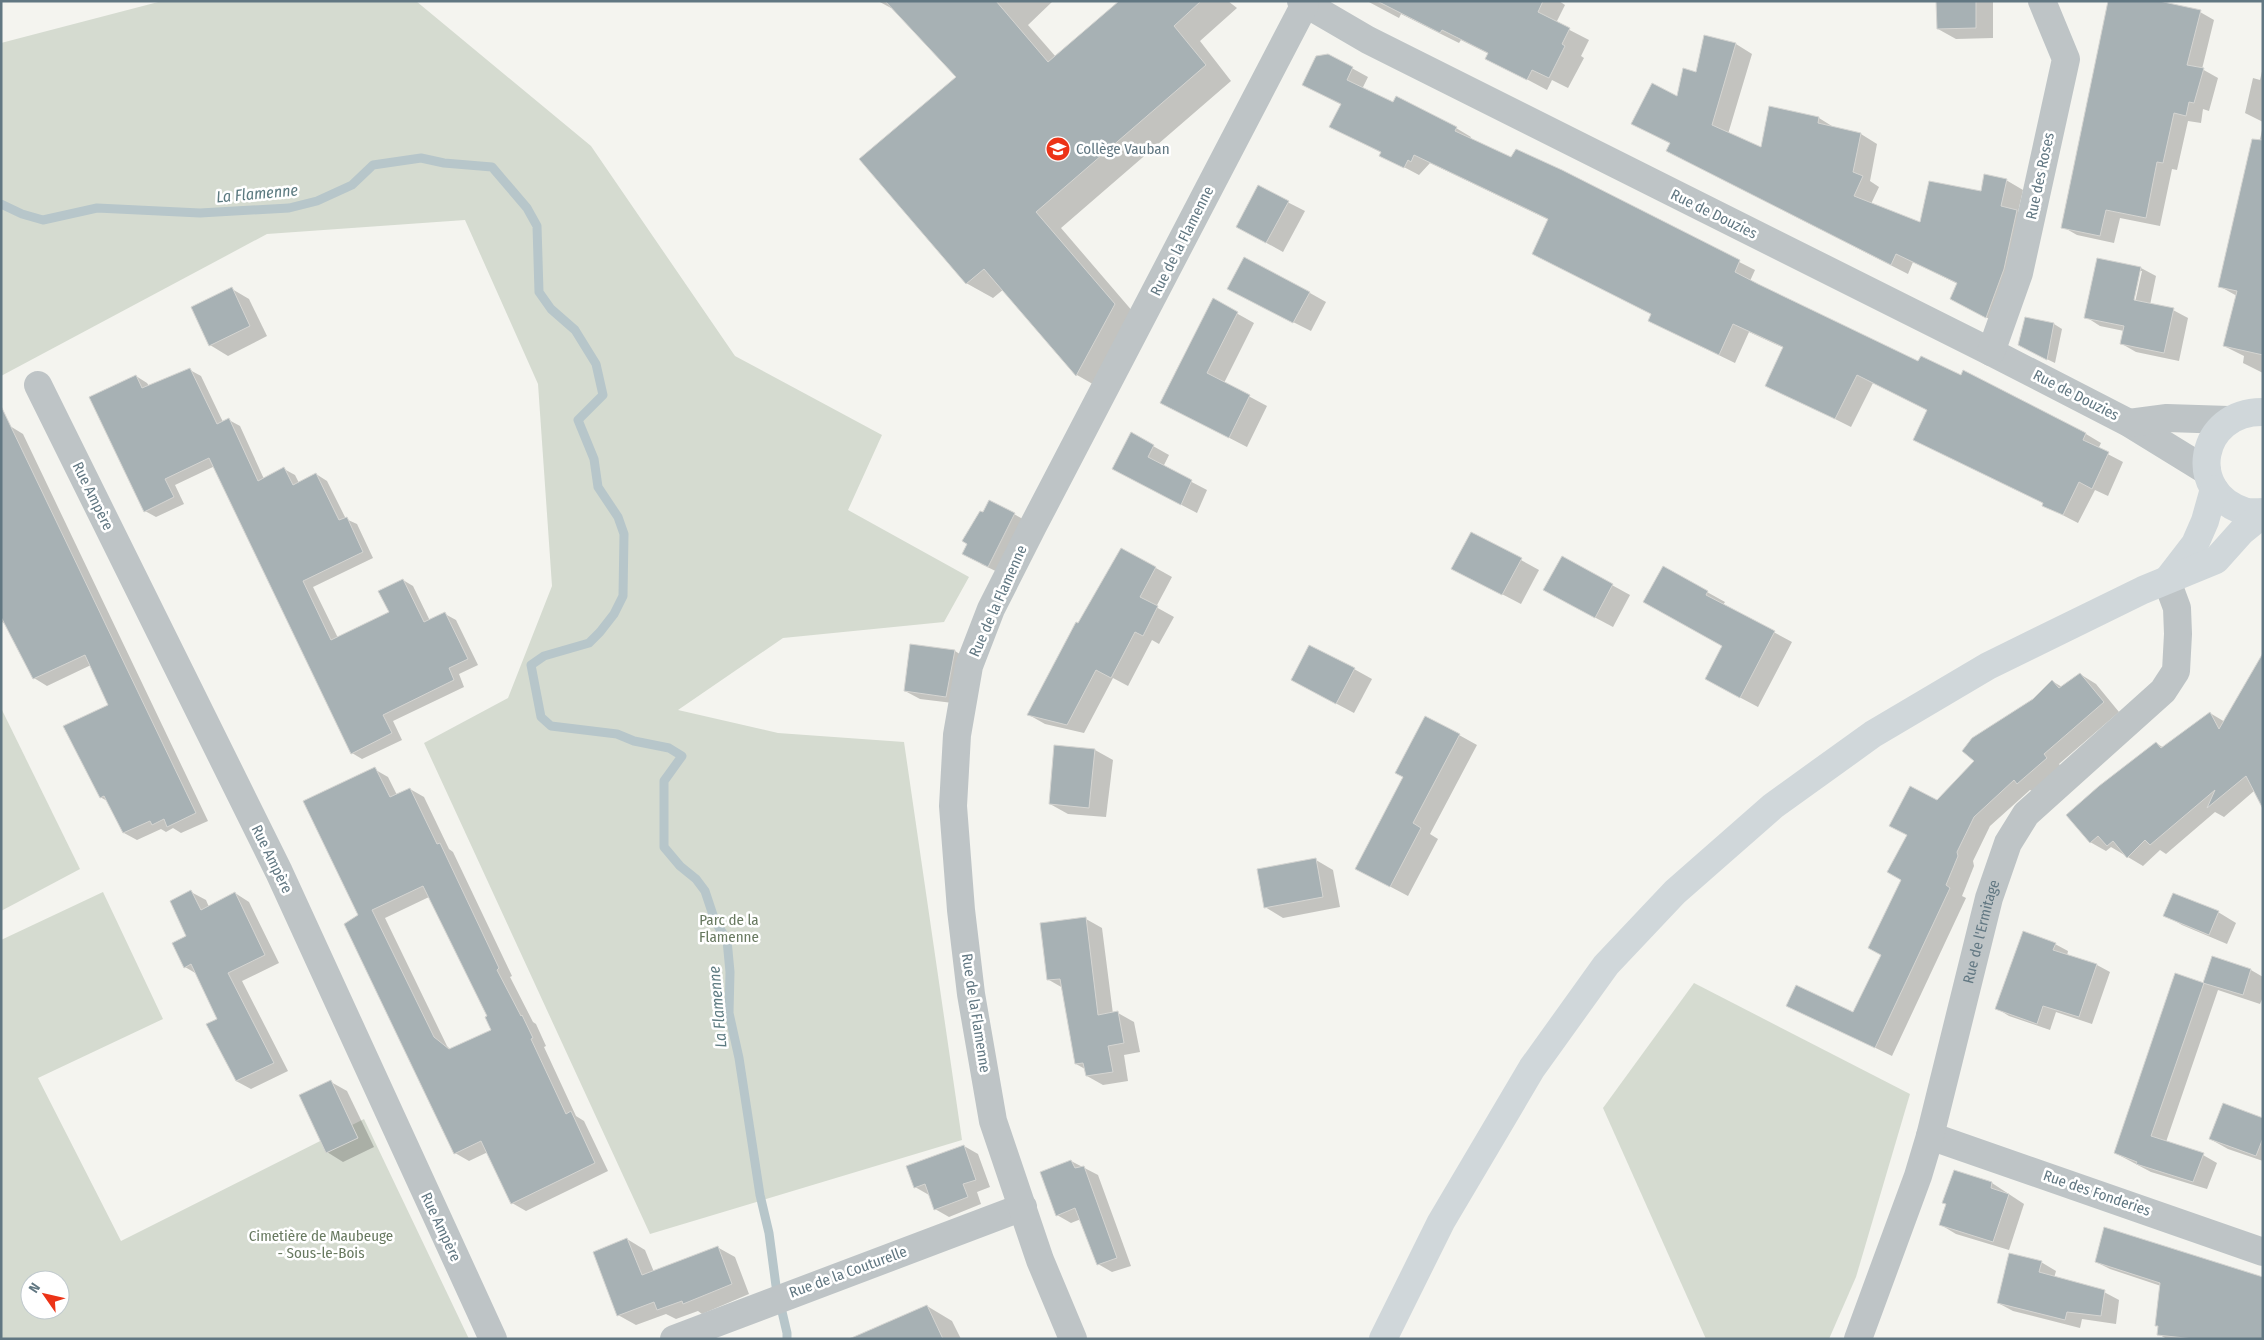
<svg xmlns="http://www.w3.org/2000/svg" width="2264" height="1340" font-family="'Fira Sans Condensed',sans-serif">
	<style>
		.green { fill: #d5dbd0; fill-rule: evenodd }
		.shadow { fill: #0003; fill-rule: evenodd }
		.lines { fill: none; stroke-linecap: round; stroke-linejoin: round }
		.stream { stroke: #b7c6ca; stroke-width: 9 }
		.building { fill: #a7b1b4; stroke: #d5d5d2; fill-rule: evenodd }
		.minor { stroke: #bec4c6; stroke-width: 28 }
		.secondary { stroke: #d0d7da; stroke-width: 28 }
		.labels { text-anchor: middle; stroke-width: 5; stroke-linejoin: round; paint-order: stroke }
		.poi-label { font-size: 15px; fill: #617782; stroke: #fff; text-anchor: start }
		.street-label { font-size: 15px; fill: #617782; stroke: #fff }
		.park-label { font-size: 15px; fill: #687960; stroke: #fff }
		.water-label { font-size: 16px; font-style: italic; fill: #5c7a80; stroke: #fff }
	</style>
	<rect width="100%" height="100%" fill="#f4f4ef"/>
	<g class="green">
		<path d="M162,1h254l175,145 144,210 147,79 -34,75 121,67 -25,45 -161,16 -105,72 100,23 126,9 58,398 -312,94 -226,-491 84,-45 44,-112 -14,-202 -73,-164 -198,14 -266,142v-333z"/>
		<path d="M1,708l79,161 -79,42z"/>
		<path d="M103,892l60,127 -125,59 83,163 243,-122 105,220h-468v-399zM30,1280h30v30h-30z"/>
		<path d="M1694,983l216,111 -54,183 -27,62h-123l-103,-231z"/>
	</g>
	<g class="shadow">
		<path d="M878,1h175l-25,24 28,32 65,-56h107l9,7 -37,33 31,40 -170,147 79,92 -37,70 -26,-15 -73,-86 -11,9 -27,-15 -8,-206 -66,-70 -1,1z"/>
		<path d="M1367,1h192l6,4 -9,18 33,17 -8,16 3,2 -16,30 -16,-8 -5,10 -60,-32 2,-4 -28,-14 -2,3 -58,-29 -2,4z"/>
		<path d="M1937,1h56v37l-37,1 -18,-10z"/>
		<path d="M2200,12l14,8 -12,49 16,9 -9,33 -6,-2 -2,14 -13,-2 -11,49 -5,-1 -12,57 -40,-8 -6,25 -37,-8 -14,-8z"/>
		<path d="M1705,37l31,7 16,10 -24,80 34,15 57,-31 16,10 26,6 16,10 -7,37 9,6 -8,17 49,20 86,-44 17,10 -5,22 15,9 -30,105 -35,-18 -10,-24 -45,-22 -5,12 -224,-114 -13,-16 -39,-20 46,-27 19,-24z"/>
		<path d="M1328,55l40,22 -6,12 94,39 15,9 -1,2 42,20 49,13 194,98 -5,11 169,81 167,72 15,9 -3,6 25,13 -15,34 -13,-6 -17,33 -35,-18 1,-1 -115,-93 -56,-28 -22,44 -84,-42 17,-37 -35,-16 -14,31 -70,-34 -15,-8 3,-6 -104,-95 -119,-57 -11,12 -38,-20 1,-2 -51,-26 11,-22 -39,-20z"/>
		<path d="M2263,67v55l-18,-9 8,-35 7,2z"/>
		<path d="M2263,126v247l-20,-10 1,-7 -20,-10 13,-50 -18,-10 32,-107z"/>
		<path d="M1258,187l47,24 -22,41 -29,-16z"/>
		<path d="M2098,259l43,9 15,8 -6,29 23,5 15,8 -9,43 -43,-9 -14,-8 2,-13 -24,-5 -14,-9zM2139,271h3l-8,36 -2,-1z"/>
		<path d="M232,289l17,10 18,37 -39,20 -18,-11z"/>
		<path d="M1310,293l16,9 -15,29 -66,-33z"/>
		<path d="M1213,300l41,23 -30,60 43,23 -20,41 -68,-35 -4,-39z"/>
		<path d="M2054,324l8,5 -7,34 -27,-13z"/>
		<path d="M190,370l11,6 22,46 6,-2 11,6 24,53 20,-10 11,6 4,8 17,-9 11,7 19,38 11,5 16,34 -60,29 25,51 52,-25 13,-33 10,6 17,35 15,-7 11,6 22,45 -19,9 5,13 -71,34 9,19 -40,19 -10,-6 -137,-287 -40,19 9,19 -28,13 -11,-6 -9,-135 11,7 2,3z"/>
		<path d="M10,426l13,8 185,387 -27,12 -8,-5 -7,4 -5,-3 -24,11 -13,-7 -15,-31 -9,-5 10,-91 -19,-41 -44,21 -13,-8 -28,-53 -5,-4v-191z"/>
		<path d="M1153,446l16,9 -6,12 44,23 -10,23 -67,-35z"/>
		<path d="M990,501l42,23 -26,52 -25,-12 2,-50z"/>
		<path d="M1122,549l50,28 -16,30 18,10 -15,27 -7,-4 -24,46 -15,-8 -29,55 -39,-9 -16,-9z"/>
		<path d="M1563,558l67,37 -17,32 -51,-27z"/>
		<path d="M1521,560l18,10 -18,34 -50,-26z"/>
		<path d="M1707,592l18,10 -2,3 69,37 -34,65 -34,-18v-43l-62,-34z"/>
		<path d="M955,651l14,9 -8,44 -41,-5 -15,-8z"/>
		<path d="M1354,669l18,10 -18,34 -62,-33z"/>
		<path d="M2080,674l16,10 23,28 -60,52 3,4 -28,24 -4,-2 -40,36 -17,35 1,5 -12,30 4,2 -74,158 -104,-51 65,8 29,-58 21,-75 4,-45 -16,-9 46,-25 115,-120 10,6z"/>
		<path d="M2210,713l15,9 29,69 -30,26 -9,-5 -49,42 -6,-4 -17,16 -32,-19 -5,4 -16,-9 66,-99 8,5z"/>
		<path d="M1459,735l18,10 -47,89 8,5 -30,57 -34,-18z"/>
		<path d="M1055,746l40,4 18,10 -7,57 -38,-3 -18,-10z"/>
		<path d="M374,769l14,8 9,18 13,-6 14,8 25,52 4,3 59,124 -2,1 23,45 3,2 10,22 -2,1 32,69 8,5 24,50 -82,40 -14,-8 -24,-51 -19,9 -14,-8 -96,-237zM429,897l60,120 4,13 -42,20 -4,-4 -62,-128z"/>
		<path d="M1316,860l17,10 7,37 -57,11 -18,-11z"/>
		<path d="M191,892l15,8 3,7 26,-14 14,9 30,61 -37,18 46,90 -37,18 -15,-8 -17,-62 -22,-45 -12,-7z"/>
		<path d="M2218,912l18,11 -9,21 -45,-19 -17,-10z"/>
		<path d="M1086,919l16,9 11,86 5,-1 16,9 6,30 -16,3 4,26 -25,4 -16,-9 -2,-7 -9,-5 -13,-76 -14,-8z"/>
		<path d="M2055,944l13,7 -1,5 30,9 13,7 -18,52 -36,-12 -6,18 -41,-14 -13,-8z"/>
		<path d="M2213,958l38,12 12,7v20l-3,7 -42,-14 -52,152 37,13 14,8 -10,26 -56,-17 -36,-19 61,-179 28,10z"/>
		<path d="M331,1082l16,9 27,56 -31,15 -16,-10z"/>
		<path d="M2263,1119v42l-35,-12 -18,-10z"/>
		<path d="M964,1146l14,8 12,33 -13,5 4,12 -32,13 -14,-8 -6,-14 -14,-8z"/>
		<path d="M1071,1161l27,14 33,91 -19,6 -14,-8 -17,-45 -10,4 -14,-8z"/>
		<path d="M1992,1183l32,21 -15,46 -53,-16 -15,-9z"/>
		<path d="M2105,1228l158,111h-96l-9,-5 1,-7 -3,-2 5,-39 -51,-17 -14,-7z"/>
		<path d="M627,1239l18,11 9,22 63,-25 18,10 14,37 -47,20 -4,-3 -22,8 -10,-5 -30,11 -18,-10z"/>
		<path d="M2041,1262l15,9 -2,7 50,14 15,8 -3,24 -34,-5 -2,9 -67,-17 -15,-8z"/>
		<path d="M927,1306l25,15 9,18h-109z"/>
	</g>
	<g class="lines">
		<path class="stream" d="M1,204l21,10 21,6 54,-12 103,5 89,-5 28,-7 35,-16 21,-20 48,-7 23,5 48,4 35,41 10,18 2,66 12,17 24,21 21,34 7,31 -25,25 16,39 4,28 20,30 6,17 -1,62 -9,18 -14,18 -11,11 -45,13 -13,9 10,52 10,9 66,8 17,7 35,7 13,8 -18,25v66l16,19 16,13 9,12 10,30 12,19 3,32 -1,41 10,45 21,137 9,38 7,53 11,47v6"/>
	</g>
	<g class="building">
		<path d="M885,1h111l52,61 71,-61h82l-27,25 32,39 -170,147 79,92 -39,72 -92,-107 -18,15 -107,-125 97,-82z"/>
		<path d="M1377,1h166l-5,11 32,16 -8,16 3,2 -16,32 -17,-8 -5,10 -42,-21 3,-6 -46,-23 -2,3z"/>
		<path d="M1936,1h40v27l-39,1z"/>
		<path d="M2108,1h51l42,9 -14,55 17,3 -10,35 -5,-1 -3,14 -12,-3 -11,50 -6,-1 -11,56 -40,-8 -6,26 -39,-8z"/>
		<path d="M1704,35l32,8 -24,82 49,22 8,-41 50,11 -1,6 43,10 -8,39 10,4 -9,20 66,26 9,-41 52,10 3,-17 23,5 -6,27 16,4 -13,59 -18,49 -36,-19 7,-16 -61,-29 -5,11 -225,-114 4,-8 -39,-19 21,-41 25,13 6,-28 13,4z"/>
		<path d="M1328,54l25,13 -6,13 46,22 3,-6 61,31 -2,4 56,26 5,-8 46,21 178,90 -5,12 23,12 160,77 3,-5 40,19 2,-5 123,63 -3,7 26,12 -17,37 -13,-7 -16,33 -21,-9 1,-3 -130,-63 14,-30 -70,-35 -22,44 -70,-33 18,-39 -50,-23 -14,31 -71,-34 3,-7 -119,-60 16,-35 -134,-64 -3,7 -3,-2 -4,8 -25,-12 2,-4 -52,-25 12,-23 -39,-19 14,-29z"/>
		<path d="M2252,139l11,1v215l-40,-9 14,-55 -19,-4z"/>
		<path d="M1258,185l31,16 -23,42 -30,-16z"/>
		<path d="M1244,257l66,35 -17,31 -66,-34z"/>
		<path d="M2097,258l44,9 -7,33 40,8 -10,45 -44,-9 4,-18 -40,-8z"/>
		<path d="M232,287l18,39 -41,20 -18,-39z"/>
		<path d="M1213,298l25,14 -31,61 43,22 -21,43 -69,-35z"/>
		<path d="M2025,317l29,6 -7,37 -29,-15z"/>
		<path d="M190,368l27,56 12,-6 29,63 26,-14 9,18 23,-12 23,47 8,-3 16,35 -60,29 28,59 58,-28 -11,-21 25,-12 21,43 21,-10 23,47 -19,9 5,12 -71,35 9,18 -41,21 -142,-296 -44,21 9,18 -30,15 -55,-115 47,-22 6,13z"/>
		<path d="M1,406l195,407 -29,14 -3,-8 -12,6 -2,-4 -27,12 -19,-37 -4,2 -37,-72 45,-21 -23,-50 -52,24 -32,-62z"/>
		<path d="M1131,432l23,13 -6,12 44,23 -11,25 -69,-36z"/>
		<path d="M989,500l26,13 -27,54 -26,-13 5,-10 -5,-3 18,-30 3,1z"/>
		<path d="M1471,532l51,26 -20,37 -51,-26z"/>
		<path d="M1121,548l35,19 -16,30 18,9 -15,30 -8,-4 -24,46 -15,-8 -29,55 -40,-10 49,-93 2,1z"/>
		<path d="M1562,556l51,28 -18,34 -52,-28z"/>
		<path d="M1663,566l45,25 -2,4 69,36 -35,67 -35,-19 17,-33 -79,-44z"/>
		<path d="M910,644l45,6 -9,47 -42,-6z"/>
		<path d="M1309,645l46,23 -19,36 -45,-24z"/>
		<path d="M2263,653v156l-17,-33 -39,32 8,-18 -65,55 -5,-5 -18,18 -14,-17 -6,5 -9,-10 -8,7 -24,-28 33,-29 57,-44 5,6 49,-36 9,17z"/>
		<path d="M2080,673l24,29 -60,52 3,4 -30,26 -3,-4 -40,37 -17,35 1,4 -12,29 4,3 -75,160 -89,-42 10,-21 57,27 28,-57 -13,-7 33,-68 -14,-8 20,-37 -18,-9 21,-40 27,14 37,-39 -12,-10 10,-13 61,-39 19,-19 7,8z"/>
		<path d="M1425,716l35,18 -47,89 8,5 -31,59 -35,-18 48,-92 -8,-4z"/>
		<path d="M1054,745l41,4 -6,59 -40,-4z"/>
		<path d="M375,767l15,30 20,-9 27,56 3,-1 59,125 -2,2 24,46 1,-1 11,23 -2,1 35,75 5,-3 24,52 -84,41 -30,-63 -27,13 -110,-230 14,-9 -55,-114zM423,886l64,130 -2,1 6,13 -42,19 -15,-12 -62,-127z"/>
		<path d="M1316,858l7,39 -59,11 -7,-39z"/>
		<path d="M191,890l10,20 34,-18 30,63 -37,18 46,90 -38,18 -30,-57 11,-5 -26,-55 -7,4 -12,-25 14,-7 -16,-35z"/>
		<path d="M2173,893l46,18 -10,24 -46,-19z"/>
		<path d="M1086,917l12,98 20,-4 6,32 -16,3 5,26 -27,4 -3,-13 -8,1 -15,-85 -13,1 -7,-57z"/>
		<path d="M2023,931l33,12 -3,7 44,14 -18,53 -36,-11 -6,18 -42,-15z"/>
		<path d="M2212,956l39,13 -8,26 -40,-12z"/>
		<path d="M2175,973l29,10 -53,153 53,17 -11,29 -57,-18 1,-2 -23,-9z"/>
		<path d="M331,1080l27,58 -32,15 -27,-58z"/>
		<path d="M2223,1103l40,15v20l-7,18 -47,-17z"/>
		<path d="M964,1145l12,35 -13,4 5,13 -34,13 -9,-26 -11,4 -8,-22z"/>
		<path d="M1071,1160l4,8 9,-2 33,92 -20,7 -22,-57 -19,8 -16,-44z"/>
		<path d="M1954,1170l38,12 -1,6 18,6 -16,48 -54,-17 7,-21 -4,-1z"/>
		<path d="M2104,1227l159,50v62h-69l-37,-4 1,-9h-3l5,-43 -65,-21z"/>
		<path d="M627,1238l15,37 76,-29 14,38 -49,20 -1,-3 -25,9 -3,-8 -37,14 -24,-64z"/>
		<path d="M2009,1253l33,8 -3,11 66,18 -4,26 -34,-4 -2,8 -68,-17z"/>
		<path d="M927,1305l16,34h-94z"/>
	</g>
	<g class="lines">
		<g class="minor">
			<path d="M1301,1l67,39 623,312 138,71 78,48"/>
			<path d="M1991,352l28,-79 47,-214 -24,-58"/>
			<path d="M38,385l241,487 214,467"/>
			<path d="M2129,423l38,-5 62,2"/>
			<path d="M1930,1136l333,116"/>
			<path d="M674,1339l349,-132"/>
			<path d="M1073,1339l-33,-79 -47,-139 -22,-127 -10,-84 -8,-104 4,-71 12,-69 22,-57 42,-83 272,-522"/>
			<path id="s1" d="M1858,1339l60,-163 12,-40 59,-238 19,-55 18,-29 137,-123 13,-20 2,-37 -1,-26 -10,-27"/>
		</g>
		<g class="secondary">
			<path d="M2263,412c-64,-1 -78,80 -19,99 5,2 13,1 19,1"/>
			<path d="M2168,579l27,-35 10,-23 9,-32"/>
			<path d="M1383,1339l58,-117 91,-154 74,-103 69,-73 98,-86 100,-72 115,-68 155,-76 73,-30 26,-29 21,-17"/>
		</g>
	</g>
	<defs>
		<symbol id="school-disc" viewBox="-11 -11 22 22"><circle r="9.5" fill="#ec3317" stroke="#fff"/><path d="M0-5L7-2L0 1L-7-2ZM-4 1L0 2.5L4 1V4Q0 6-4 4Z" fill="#fff"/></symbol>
	</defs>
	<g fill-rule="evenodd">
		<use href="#school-disc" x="1044" y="135" width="28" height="28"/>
	</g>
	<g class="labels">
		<g class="poi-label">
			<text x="1076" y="154">Collège Vauban</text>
		</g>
		<g class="street-label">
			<text transform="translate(2040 176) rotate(-78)" y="5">Rue des Roses</text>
			<text transform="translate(1714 214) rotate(26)" y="5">Rue de Douzies</text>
			<text transform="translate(1182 241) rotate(-63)" y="5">Rue de la Flamenne</text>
			<text transform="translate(2076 395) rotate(27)" y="5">Rue de Douzies</text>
			<text transform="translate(93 496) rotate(64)" y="5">Rue Ampère</text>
			<text transform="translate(998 601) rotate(-66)" y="5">Rue de la Flamenne</text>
			<text transform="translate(272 859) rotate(64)" y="5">Rue Ampère</text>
			<text dy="5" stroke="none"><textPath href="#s1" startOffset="426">Rue de l'Ermitage</textPath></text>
			<text transform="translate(976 1013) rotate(81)" y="5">Rue de la Flamenne</text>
			<text transform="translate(2097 1193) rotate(19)" y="5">Rue des Fonderies</text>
			<text transform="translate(441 1227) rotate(65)" y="5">Rue Ampère</text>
			<text transform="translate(848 1272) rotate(-20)" y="5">Rue de la Couturelle</text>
		</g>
		<g class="park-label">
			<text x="729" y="925">Parc de la<tspan x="729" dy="17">Flamenne</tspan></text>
			<text x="321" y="1241">Cimetière de Maubeuge<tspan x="321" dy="17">- Sous-le-Bois</tspan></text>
		</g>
		<g class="water-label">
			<text transform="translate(257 193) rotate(-5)" y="6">La Flamenne</text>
			<text transform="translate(717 1007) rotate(-95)" y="6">La Flamenne</text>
		</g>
	</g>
	<rect width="2264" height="1340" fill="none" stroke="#617782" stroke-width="5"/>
	<g transform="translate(45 1295) rotate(304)"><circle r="24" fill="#ffffff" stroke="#c0c9cd"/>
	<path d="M0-4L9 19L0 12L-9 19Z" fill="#ec3317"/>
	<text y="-8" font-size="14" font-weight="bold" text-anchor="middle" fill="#617782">N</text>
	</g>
</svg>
